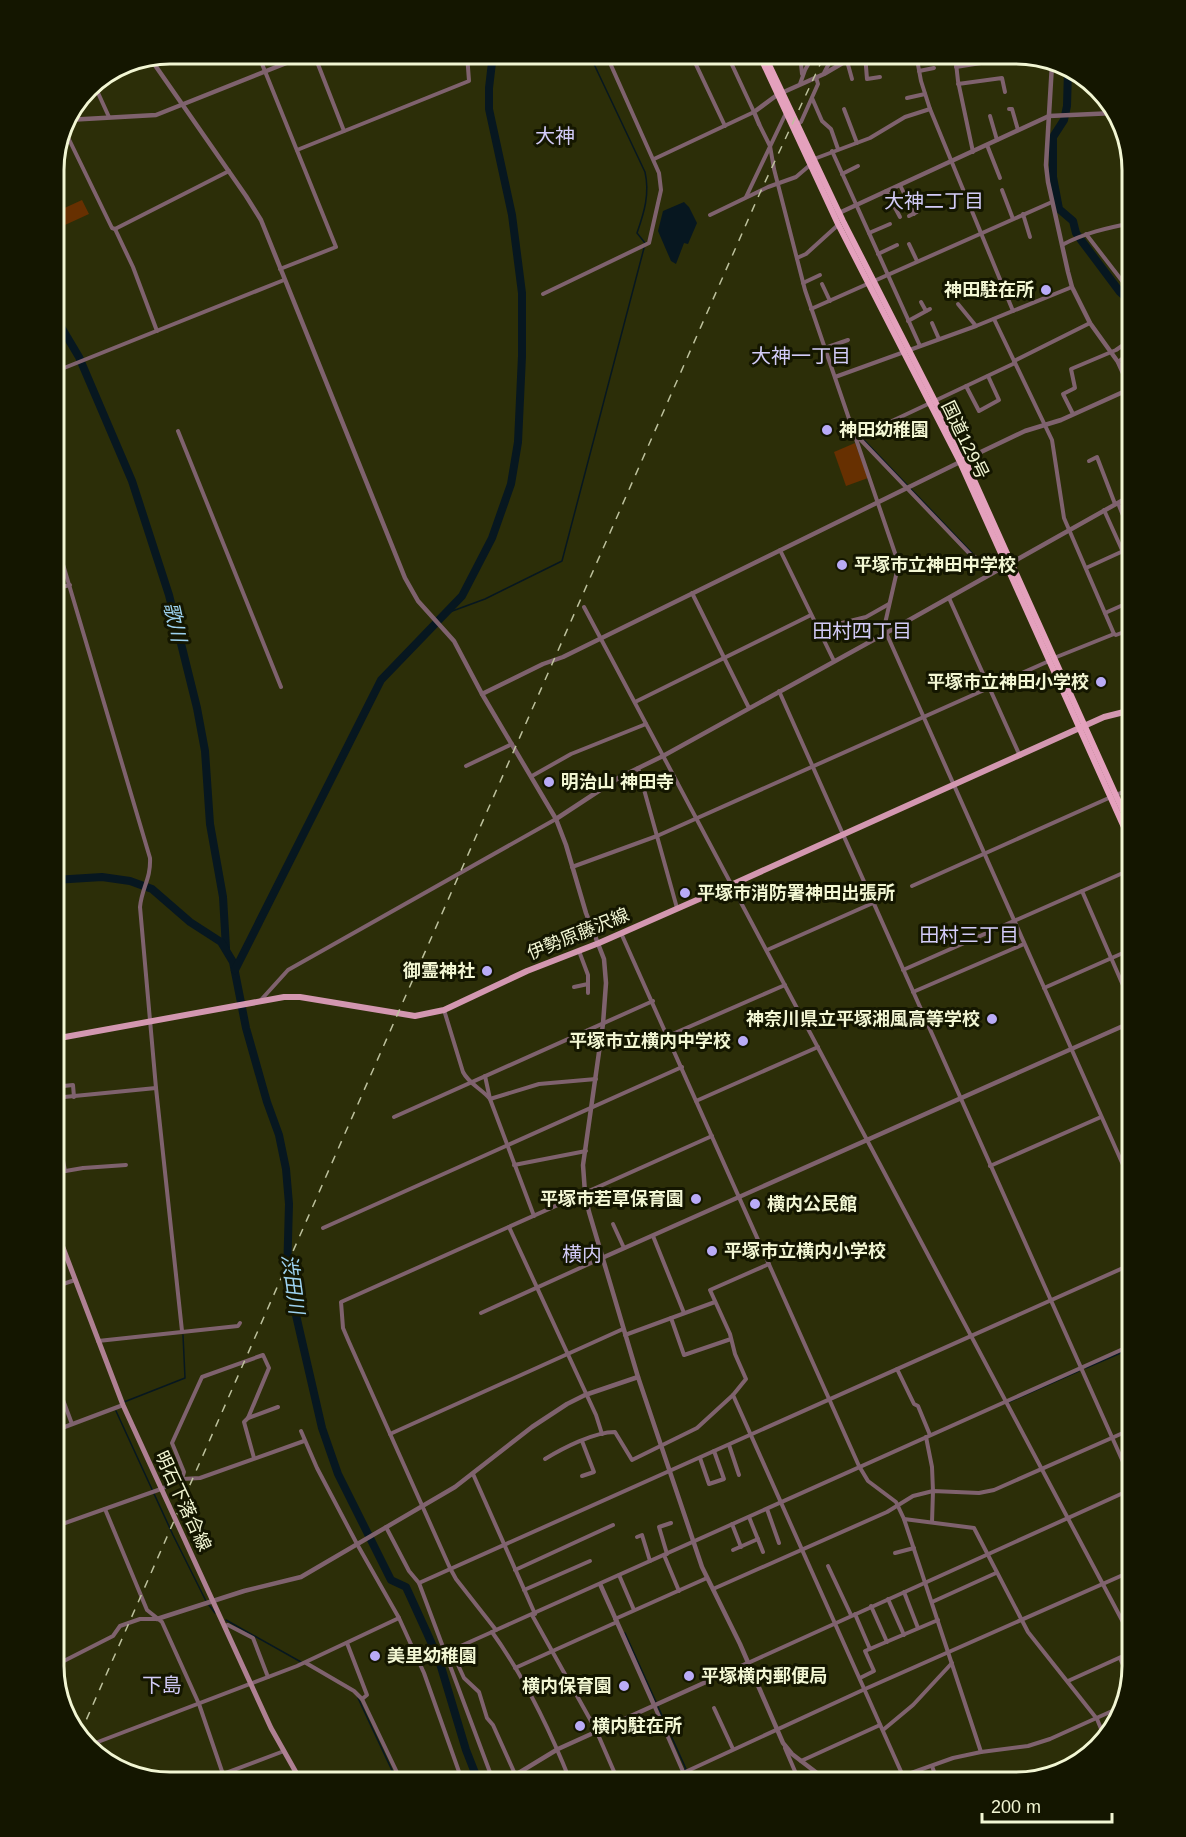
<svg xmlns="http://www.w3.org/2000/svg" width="1186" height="1837" font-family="Helvetica,'Noto Sans JP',sans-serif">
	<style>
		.green { fill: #673001 }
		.water { fill: #071720 }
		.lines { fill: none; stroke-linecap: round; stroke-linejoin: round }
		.stream { stroke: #071720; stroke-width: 1.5 }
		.river { stroke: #071720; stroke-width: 8 }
		.minor { stroke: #7f626e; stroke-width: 4 }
		.tertiary { stroke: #7f626e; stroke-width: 4.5 }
		.secondary { stroke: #af8093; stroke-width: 5 }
		.primary { stroke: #d397b0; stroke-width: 6 }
		.trunk { stroke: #e4a1bd; stroke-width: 6 }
		.rail { stroke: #bdc19d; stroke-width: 1.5; stroke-dasharray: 8 8; stroke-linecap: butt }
		.poi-dot { fill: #b9abf7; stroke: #141600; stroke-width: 2 }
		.labels { text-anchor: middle; stroke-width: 6; stroke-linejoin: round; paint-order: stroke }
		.poi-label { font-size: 18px; font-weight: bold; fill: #f2f6d3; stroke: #141600; text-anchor: start }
		.street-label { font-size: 18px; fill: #f2f6d3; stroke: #141600 }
		.neighbourhood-label { font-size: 20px; fill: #d3ccf8; stroke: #141600 }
		.water-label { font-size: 20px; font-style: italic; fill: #9dd2ef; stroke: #141600 }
		.rim { fill: none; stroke: #f2f6d3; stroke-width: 3 }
	</style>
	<rect width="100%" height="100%" fill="#2c2e08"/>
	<g class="green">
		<path d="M82,200l7,14 -35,16v-20l5,-2 1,2z"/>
		<path d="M855,443l13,35 -22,8 -12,-34z"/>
	</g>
	<path class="water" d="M684,202l5,5 8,16 -9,21 -4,-1 -8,21 -5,-3 -13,-30 5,-20z"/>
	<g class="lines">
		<g class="stream">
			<path d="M593,62l52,110c5,22 -1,41 -8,61l8,10"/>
			<path d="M864,440l43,45"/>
			<path d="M910,488l63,66"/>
			<path d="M983,560l9,2"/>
			<path d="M447,613l38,-14 77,-38 82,-313"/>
			<path d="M1086,1368l46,-20"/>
			<path d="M124,1402l61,-24 -2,-43"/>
			<path d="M1009,1402l70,-31"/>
			<path d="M116,1411l57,124 33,66"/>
			<path d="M209,1605l6,8"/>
			<path d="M226,1620l75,42"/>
			<path d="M625,1633l61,136 -32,14"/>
			<path d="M358,1698l40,85"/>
		</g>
		<g class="river">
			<path d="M1068,70l-1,36 -3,14 -11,17v40l6,32 14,12 3,12 5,7 39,52 12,11"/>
			<path d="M54,315l25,42 53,124 37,114 28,113 8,43 5,73 13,73 3,51"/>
			<path d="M54,880l48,-3 28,4 22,8 38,33 31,20 12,20 13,66 21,74 12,33 7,34 3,35 -2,72 35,152 16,46 53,106 15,7 21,46 12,27 27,90 13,33"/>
			<path d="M235,970l146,-290 81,-84 30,-58 19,-54 7,-42 4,-86v-63l-10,-78 -23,-106v-21l4,-34"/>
		</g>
		<g class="minor">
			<path d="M258,54l78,193 -56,22"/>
			<path d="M314,54l30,77"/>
			<path d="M691,54l34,72"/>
			<path d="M800,54l2,20"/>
			<path d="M865,54l2,25 13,-2"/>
			<path d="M916,54l5,27 9,28 83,202"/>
			<path d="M955,54l3,27 15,71"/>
			<path d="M847,61l5,18"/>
			<path d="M956,67l25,-4"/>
			<path d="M919,71l15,-3"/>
			<path d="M824,73l10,-19"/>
			<path d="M94,84l15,33"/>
			<path d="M800,84l5,-14 9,-16"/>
			<path d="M958,84l44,-6 3,14"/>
			<path d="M812,98l10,23 9,8 7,20"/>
			<path d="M907,98l18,-4"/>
			<path d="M844,109l13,34"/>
			<path d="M1009,109h3l6,21"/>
			<path d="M990,116l7,24"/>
			<path d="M1118,117l14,67"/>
			<path d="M759,124l11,22 4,23 31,121 92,269v12l-13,57 248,557"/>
			<path d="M797,124l4,-2 17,-38 -2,-7"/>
			<path d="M63,127l49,101 3,1 114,-58"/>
			<path d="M987,145l13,33"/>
			<path d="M297,150l172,-69 -2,-27"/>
			<path d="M832,151l88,195"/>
			<path d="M654,159l100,-47 -27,-58"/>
			<path d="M814,159l56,-21 35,-21 25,-8"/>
			<path d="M842,174l16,-8"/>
			<path d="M900,185l14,29"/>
			<path d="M1002,190l11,29"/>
			<path d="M886,191l14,26"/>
			<path d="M746,197l40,-84"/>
			<path d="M1023,214l7,23"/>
			<path d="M710,215l58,-28 28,-10 14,-12"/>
			<path d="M909,216l8,-4"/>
			<path d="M115,229l18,38 24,64"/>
			<path d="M869,233l21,-9"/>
			<path d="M1086,234l37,48"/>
			<path d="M909,244l8,17"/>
			<path d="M1062,245c22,-12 45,-17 70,-22"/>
			<path d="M878,254l19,-9"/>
			<path d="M54,255l2,3"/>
			<path d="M797,258l9,-4 32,-29"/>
			<path d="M803,283l17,-8"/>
			<path d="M822,284l8,17"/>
			<path d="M543,294l106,-51 12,-53 -2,-17 -53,-119"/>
			<path d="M921,302l5,9"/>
			<path d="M958,304l18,22"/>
			<path d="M811,309l241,-107"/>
			<path d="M994,319l58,121 12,78 50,116 -60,24"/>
			<path d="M908,321l22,-12"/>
			<path d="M932,323l7,16"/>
			<path d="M825,348l23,-8"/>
			<path d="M1014,361l76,-38"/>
			<path d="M1118,362l14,-11"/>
			<path d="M54,372l230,-92"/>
			<path d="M835,377l141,-51 96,-39"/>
			<path d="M966,386l13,25 20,-11 -11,-24"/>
			<path d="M1073,414l-10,-20 12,-6 -4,-19 45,-19 16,-11"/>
			<path d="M178,431l103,256"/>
			<path d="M858,437l112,117 15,9 21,2"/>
			<path d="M856,438l159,-75"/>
			<path d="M1089,461l8,-4 18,47"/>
			<path d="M1118,503l14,35"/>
			<path d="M1104,510l19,42"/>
			<path d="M54,534l96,324c1,21 -8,29 -10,49l16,181 26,243"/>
			<path d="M780,550l54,111"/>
			<path d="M1086,568l46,-21"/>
			<path d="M54,589l16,-4"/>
			<path d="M692,593l57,115"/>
			<path d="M949,598l71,158"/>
			<path d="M584,607l548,1032"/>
			<path d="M1105,613l27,-12"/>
			<path d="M818,629l48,-12 23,-13"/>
			<path d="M1114,634l2,1 16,-6"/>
			<path d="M779,691l353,791"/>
			<path d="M635,702l176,-87"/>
			<path d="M466,766l46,-22"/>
			<path d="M638,768l39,140"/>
			<path d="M532,776l39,-22 75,-30"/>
			<path d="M1116,795l16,-7"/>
			<path d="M572,867l85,-31 392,-175"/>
			<path d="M912,886l199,-89"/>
			<path d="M1082,891l50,115"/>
			<path d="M621,933l238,533 9,15 28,21 8,17 70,9 54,104 69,87 7,17"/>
			<path d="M767,950l106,-47"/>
			<path d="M579,951l9,24v18"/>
			<path d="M903,970l229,-101"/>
			<path d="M574,987l14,-3"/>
			<path d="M1044,988l88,-39"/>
			<path d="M913,992l111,-48"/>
			<path d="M260,1001l28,-31 268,-151"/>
			<path d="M444,1010l19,62c6,12 19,17 27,27l49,-15 57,-5"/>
			<path d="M668,1036l117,-51"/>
			<path d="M485,1076l5,23 44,117"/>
			<path d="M54,1087l19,-2 1,12"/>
			<path d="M54,1098l102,-10"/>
			<path d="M696,1101l122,-54"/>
			<path d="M394,1117l259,-116"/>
			<path d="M54,1131l7,19 4,21"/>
			<path d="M514,1165l72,-14"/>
			<path d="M990,1166l111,-49"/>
			<path d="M54,1173l29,-5 43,-3"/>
			<path d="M613,1224l11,24"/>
			<path d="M509,1227l87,188 6,19"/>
			<path d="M323,1228l359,-161"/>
			<path d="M653,1236l31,77"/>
			<path d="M769,1264l-59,26 20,44 5,20 11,25 -13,16 170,381"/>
			<path d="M54,1287l21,-7"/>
			<path d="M481,1313l121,-55"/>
			<path d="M671,1318l13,37 47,-16"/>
			<path d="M625,1335l90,-33"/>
			<path d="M98,1341l140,-15 2,-3"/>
			<path d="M897,1369l17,35 4,2 12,29"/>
			<path d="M54,1376l18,48"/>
			<path d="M248,1418l30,-11"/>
			<path d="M301,1431l16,37 40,76 42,74 25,55 39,110"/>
			<path d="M390,1434l233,-105"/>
			<path d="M729,1445l10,30"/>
			<path d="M700,1458l9,26 15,-5 -10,-28"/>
			<path d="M545,1459c18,-11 49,-27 70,-27l17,28 65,-32 36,-33"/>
			<path d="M473,1474l62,140"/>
			<path d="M582,1476l12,-4 -12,-31"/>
			<path d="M182,1479l2,-7 -12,-29 30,-66 61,-22 6,13 -21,50 -4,4 10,36"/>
			<path d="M105,1509l42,101 15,12 37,82 27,79"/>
			<path d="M767,1509l12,34"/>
			<path d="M749,1517l14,35"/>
			<path d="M904,1519l77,233"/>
			<path d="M932,1522l1,-31 46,2 15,-3 138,-61"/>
			<path d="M732,1524l9,23"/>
			<path d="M54,1527l107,-38 21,-10 18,-1 104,-37"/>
			<path d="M386,1527l23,44 10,12 75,200"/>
			<path d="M637,1537l5,-2 8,26"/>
			<path d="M733,1550l25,-11"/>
			<path d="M895,1553l19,-5"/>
			<path d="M667,1554l-8,-27 12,-4"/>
			<path d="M664,1555l15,36"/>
			<path d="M828,1566l23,49"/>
			<path d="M515,1570l98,-45"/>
			<path d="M619,1575l15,35"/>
			<path d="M419,1583l713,-319"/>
			<path d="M713,1589l174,-77 26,-16 20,-5 -1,-24 -6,-30"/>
			<path d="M524,1590l66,-29"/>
			<path d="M904,1592l14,36"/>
			<path d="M888,1599l16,36"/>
			<path d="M932,1602l64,-29"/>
			<path d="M871,1606l16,36"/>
			<path d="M855,1614l15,35"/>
			<path d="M532,1615l64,115 23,53"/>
			<path d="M615,1619l92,-41"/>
			<path d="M225,1626l3,-1 25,13 15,39"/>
			<path d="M496,1630l636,-285"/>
			<path d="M492,1632l-38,17 -1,5 11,24 15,14 8,26 6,7 26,58"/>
			<path d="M347,1643l20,52 -5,4"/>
			<path d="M1120,1658l9,21"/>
			<path d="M306,1663l48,28 8,8 40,84"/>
			<path d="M748,1663l384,-174"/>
			<path d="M54,1666l59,-30 7,-10 20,-7h17"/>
			<path d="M515,1668l102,-46"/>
			<path d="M860,1678l14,-7 -9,-20 73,-31"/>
			<path d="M1068,1681l64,-29"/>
			<path d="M654,1705l34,78"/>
			<path d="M714,1708l19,41"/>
			<path d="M883,1730l30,-25 39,-42"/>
			<path d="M90,1745l207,-79 102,-48"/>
			<path d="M785,1748l15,35"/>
			<path d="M801,1761l79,-36"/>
			<path d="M932,1766l6,17"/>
			<path d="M683,1773l182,-84 267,-118"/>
			<path d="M199,1783l85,-32"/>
			<path d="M571,1783c-21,-53 -46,-105 -79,-151l4,-2 -40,-51 -6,-11 -101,-226 -6,-14 -2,-26 371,-166"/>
			<path d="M883,1783l70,-25 28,-6 47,-6 22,-7 71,-32"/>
		</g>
		<g class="tertiary">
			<path d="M150,58l96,138 15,24 144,358 13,23 36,40 28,53 74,125 10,26 20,68 18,46 2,24 -3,41 -20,141 2,28 4,19 49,165 64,190 38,77 43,99 9,11 38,29"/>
			<path d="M1052,64l-6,101 2,17 20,90 4,15 18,36 28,39 14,31"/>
			<path d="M67,120l89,-5 153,-61"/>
			<path d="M759,124l-5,-12 23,-17 47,-21 34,-20"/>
			<path d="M839,213l210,-97 66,-3"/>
			<path d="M482,694l61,-30 20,-7 397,-195 65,-31 36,-11 71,-32"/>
			<path d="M556,819l64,-42 43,-21 223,-123 246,-138"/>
			<path d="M602,1258l530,-236"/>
			<path d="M54,1431l69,-26"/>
			<path d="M600,1584l54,121"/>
			<path d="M157,1619l87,-28 57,-14 154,-90 77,-60 35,-23 18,-9 53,-18"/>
			<path d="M502,1783l56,-34 190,-86"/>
		</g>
		<path class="secondary" d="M54,1224l69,181 148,323 31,55"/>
		<path class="primary" d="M54,1039l230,-42h16l115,19 29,-6 83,-39 72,-28 132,-58 373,-168 28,-7"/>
		<g class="trunk">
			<path d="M759,54l79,170 122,238 172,383"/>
			<path d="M764,54l79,167 122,239 167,371"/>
		</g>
		<path class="rail" d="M80,1734l679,-1539 66,-141"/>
	</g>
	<g class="poi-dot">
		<circle cx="1046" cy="290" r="6"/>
		<circle cx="827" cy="430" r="6"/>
		<circle cx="842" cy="565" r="6"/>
		<circle cx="1101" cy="682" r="6"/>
		<circle cx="549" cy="782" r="6"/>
		<circle cx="685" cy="893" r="6"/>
		<circle cx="487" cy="971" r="6"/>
		<circle cx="992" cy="1019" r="6"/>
		<circle cx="743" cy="1041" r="6"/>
		<circle cx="696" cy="1199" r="6"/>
		<circle cx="755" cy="1204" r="6"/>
		<circle cx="712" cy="1251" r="6"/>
		<circle cx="375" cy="1656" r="6"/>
		<circle cx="689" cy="1676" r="6"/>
		<circle cx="624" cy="1686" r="6"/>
		<circle cx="580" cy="1726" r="6"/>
	</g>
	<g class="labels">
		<g class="poi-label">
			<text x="1034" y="296" text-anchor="end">神田駐在所</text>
			<text x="839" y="436">神田幼稚園</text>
			<text x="854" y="571">平塚市立神田中学校</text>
			<text x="1089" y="688" text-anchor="end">平塚市立神田小学校</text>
			<text x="561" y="788">明治山 神田寺</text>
			<text x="697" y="899">平塚市消防署神田出張所</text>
			<text x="475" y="977" text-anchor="end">御霊神社</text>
			<text x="980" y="1025" text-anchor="end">神奈川県立平塚湘風高等学校</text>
			<text x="731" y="1047" text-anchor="end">平塚市立横内中学校</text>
			<text x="684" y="1205" text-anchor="end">平塚市若草保育園</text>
			<text x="767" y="1210">横内公民館</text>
			<text x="724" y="1257">平塚市立横内小学校</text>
			<text x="387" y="1662">美里幼稚園</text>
			<text x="701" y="1682">平塚横内郵便局</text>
			<text x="612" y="1692" text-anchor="end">横内保育園</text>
			<text x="592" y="1732">横内駐在所</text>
		</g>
		<g class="street-label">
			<text transform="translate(965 440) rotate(64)" y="6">国道129号</text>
			<text transform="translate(578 934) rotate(-22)" y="6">伊勢原藤沢線</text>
			<text transform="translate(183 1501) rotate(65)" y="6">明石下落合線</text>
		</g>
		<g class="neighbourhood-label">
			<text x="555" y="143">大神</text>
			<text x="934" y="208">大神二丁目</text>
			<text x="801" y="363">大神一丁目</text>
			<text x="862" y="638">田村四丁目</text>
			<text x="969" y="942">田村三丁目</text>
			<text x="582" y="1261">横内</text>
			<text x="162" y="1692">下島</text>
		</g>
		<g class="water-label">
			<text transform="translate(175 622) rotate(77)" y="7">歌川</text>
			<text transform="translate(293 1284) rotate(82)" y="7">渋田川</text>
		</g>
	</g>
	<path d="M0 0H1186V1837H0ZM170 64H1016A106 106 0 0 1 1122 170V1666A106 106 0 0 1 1016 1772H170A106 106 0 0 1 64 1666V170A106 106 0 0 1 170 64Z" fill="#141600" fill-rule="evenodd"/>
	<path class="rim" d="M170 64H1016A106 106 0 0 1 1122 170V1666A106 106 0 0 1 1016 1772H170A106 106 0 0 1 64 1666V170A106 106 0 0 1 170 64Z"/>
	<path d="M982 1813v9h130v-9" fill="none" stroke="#f2f6d3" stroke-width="3"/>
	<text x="991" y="1813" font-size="18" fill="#f2f6d3" stroke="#141600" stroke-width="4.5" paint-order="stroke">200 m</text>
</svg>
